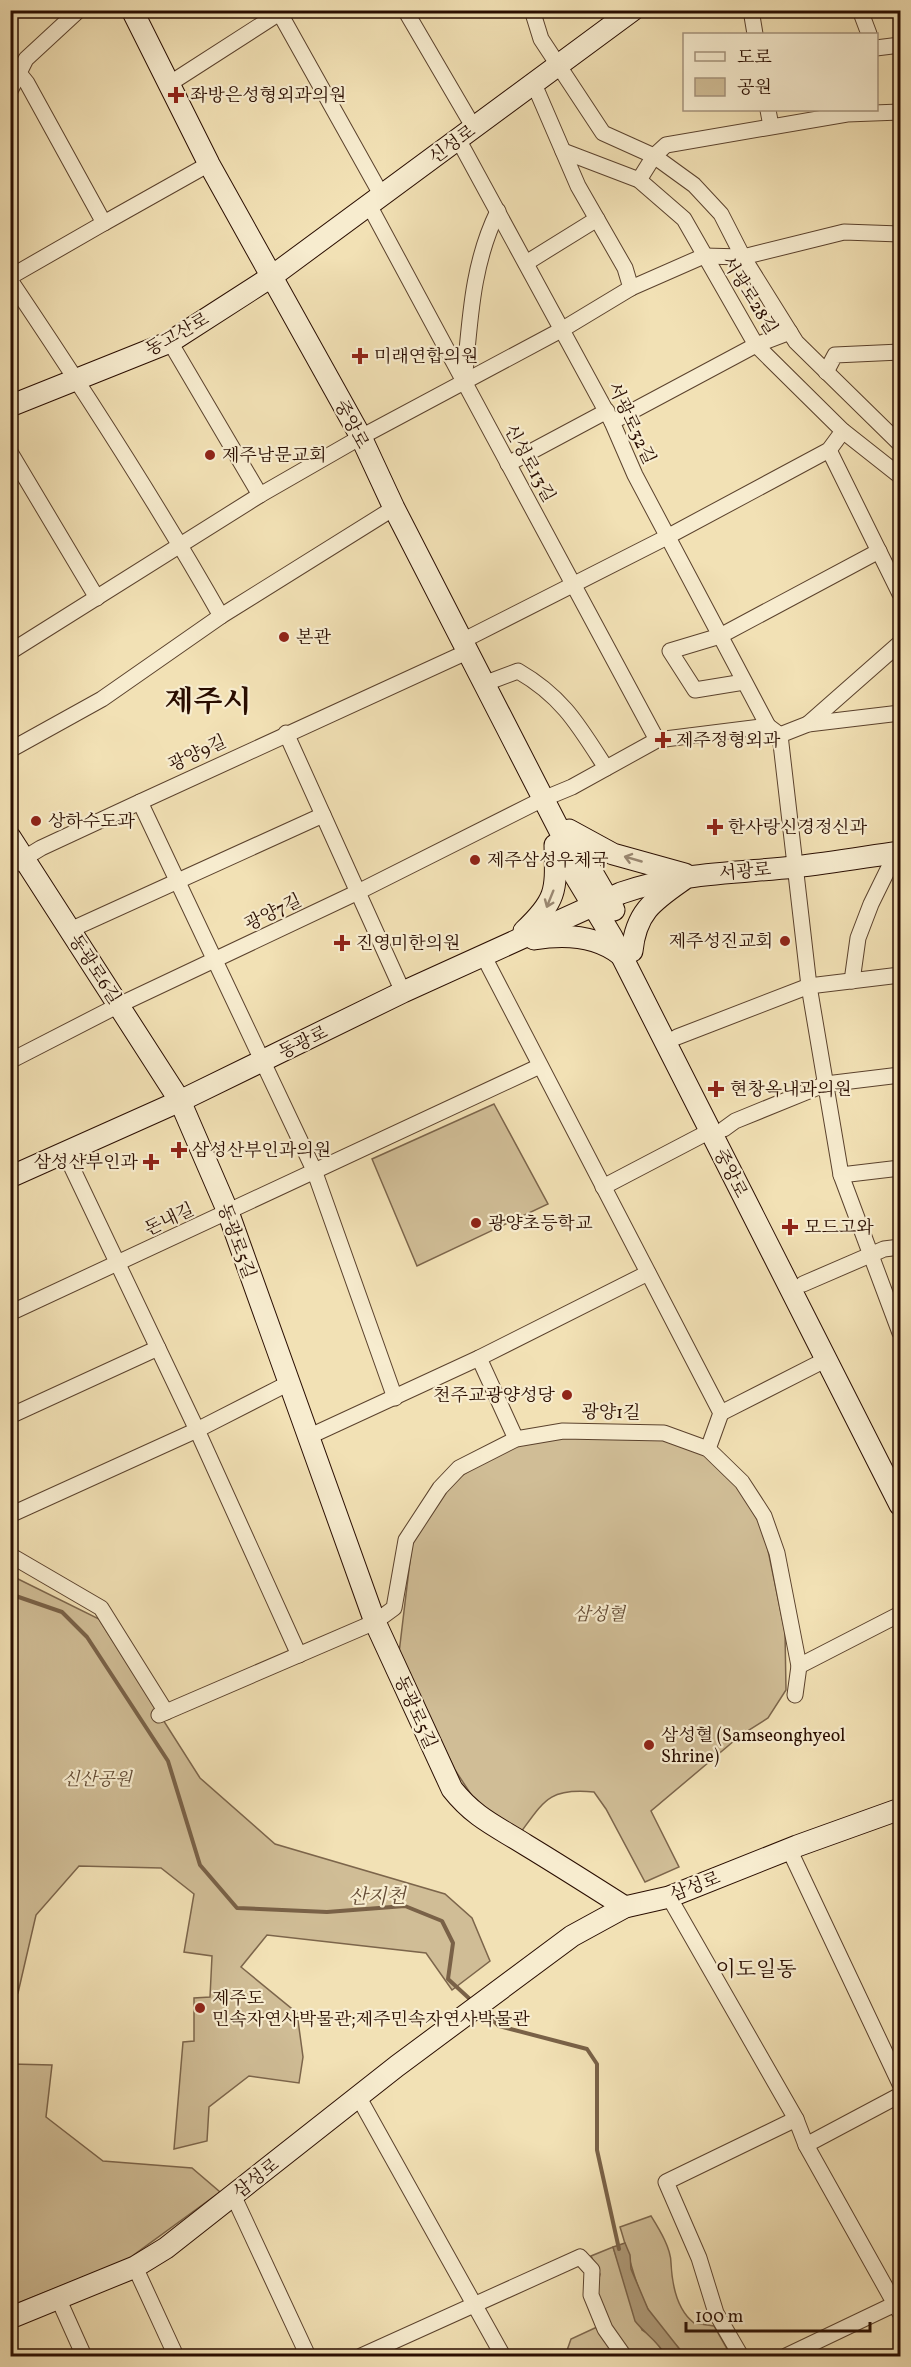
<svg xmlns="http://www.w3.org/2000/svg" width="911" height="2367" font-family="Vollkorn,'Noto Serif KR',serif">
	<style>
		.green { fill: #d0bd96; stroke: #7c654b; stroke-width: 1.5 }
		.water { fill: #ae9977; stroke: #796147; stroke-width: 1.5 }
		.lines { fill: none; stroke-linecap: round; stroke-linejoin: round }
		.stream { stroke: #796147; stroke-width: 4 }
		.street-casing { stroke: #5b422d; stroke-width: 17 }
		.secondary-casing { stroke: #290d00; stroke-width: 23 }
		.street { stroke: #f7eccf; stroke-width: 15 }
		.secondary { stroke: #f7eccf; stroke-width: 21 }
		.oneway { stroke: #9a8872 }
		.poi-dot { fill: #8f2418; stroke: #f7eccf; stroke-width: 2 }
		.labels { text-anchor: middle; stroke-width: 4.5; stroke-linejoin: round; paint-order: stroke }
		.poi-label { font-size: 18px; fill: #290d00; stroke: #f7eccf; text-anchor: start }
		.street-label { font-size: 18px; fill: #290d00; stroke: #f7eccf }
		.park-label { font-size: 18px; font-style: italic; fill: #634b34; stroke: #f7eccf }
		.water-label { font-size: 20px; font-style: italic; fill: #654c36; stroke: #f7eccf }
		.quarter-label { font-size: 21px; fill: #290d00; stroke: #f7eccf }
		.town-label { font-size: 30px; font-weight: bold; fill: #290d00; stroke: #f7eccf }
	</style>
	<rect width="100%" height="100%" fill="#f2e1b5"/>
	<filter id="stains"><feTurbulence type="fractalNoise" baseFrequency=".00333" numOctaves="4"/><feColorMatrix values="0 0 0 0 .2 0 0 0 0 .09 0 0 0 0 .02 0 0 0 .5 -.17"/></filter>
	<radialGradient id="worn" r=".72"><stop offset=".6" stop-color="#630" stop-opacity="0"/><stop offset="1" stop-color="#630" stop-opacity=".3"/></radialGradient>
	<g class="green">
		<path d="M494,1104l54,100 -131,62 -45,-107z"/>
		<path d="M567,1435l99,4 42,16 29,30 27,46 21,101 1,58 -18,28 -27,17 -90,76 28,56 -34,15 -39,-73 -12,-17c-44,-4 -49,7 -73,40l-43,-27 -23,-35 -56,-117 14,-117 38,-53 33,-22 40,-19z"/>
		<path d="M10,1575l89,44 101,159 75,66 170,50 27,24 18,43 -38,29 -26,-37 -159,-18 -26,32 56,46 6,44 -4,26 -50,-7 -40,31 -2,34 -33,8 9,-107 11,-1v-43l16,-1 2,-41 -28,-4 10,-58 -33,-26 -82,-2 -43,49 -18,78h-7z"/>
		<path d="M11,2064l41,1 -6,52 57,44 89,7 28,24 -92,67 -117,47z"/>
		<path d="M651,2216c8,13 20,32 20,47 1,21 5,46 23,60l20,3 17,30h-46c-9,-13 -22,-23 -31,-36 -18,-28 -24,-62 -34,-93z"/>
		<path d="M613,2247l29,83 10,6 14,20h-36l-19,-27 -15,-38 4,-17 -9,-18z"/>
		<path d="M597,2327l19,29h-51l6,-17z"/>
	</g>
	<path class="water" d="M625,2243l5,12 1,14 17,40 37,47h-19c-8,-15 -21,-22 -31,-35l-22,-74z"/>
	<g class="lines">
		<g class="stream">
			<path d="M10,1594l52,18 25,25 81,124 32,104 37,43 90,4 78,-6 37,15 11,22 -5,36 24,22"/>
			<path d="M484,2012l15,14 88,23 10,15v86l22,99"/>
		</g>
		<defs>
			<g id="street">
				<path d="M278,10l104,186"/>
				<path d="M405,10l69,118"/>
				<path d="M532,10l9,29 62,94 51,23 40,29 27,29 22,43 53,85 104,102"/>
				<path d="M751,10l4,24"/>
				<path d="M860,10l9,24"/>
				<path d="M876,48l24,-3"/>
				<path d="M10,62l17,21 77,140 -94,54"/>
				<path d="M169,84l115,-74"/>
				<path d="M534,84l44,102 47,82 6,20"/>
				<path d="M10,91l16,-32 53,-49"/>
				<path d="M768,110l3,16"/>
				<path d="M458,139l154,283 23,53 133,251"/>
				<path d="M563,151l76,29 45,39 72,126 87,86 57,45"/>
				<path d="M639,180l15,-24 12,-11 181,-31 53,-2"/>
				<path d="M369,205l288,535"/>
				<path d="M104,223l105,-59"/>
				<path d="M526,263l71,-44"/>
				<path d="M10,280c74,110 146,221 211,336"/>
				<path d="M170,342l90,153"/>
				<path d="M826,372l9,-17 65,-3"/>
				<path d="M464,383c6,-60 7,-117 34,-172"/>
				<path d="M612,422l144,-77 34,-13"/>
				<path d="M829,450l71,144"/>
				<path d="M10,452l87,146"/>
				<path d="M508,464l99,-53"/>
				<path d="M464,640l203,-103 162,-87 14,-19"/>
				<path d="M10,652l250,-157 101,-58 202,-108 68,-41 73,-32 39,1 101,-25 56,2"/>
				<path d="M744,682l-49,8 -25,-39 50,-15 159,-85"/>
				<path d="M486,683l32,-12c45,26 61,55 88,97"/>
				<path d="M900,713l-92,11 -28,11 29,251 32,189 59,158"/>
				<path d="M808,724l92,-81"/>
				<path d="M286,733l117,259"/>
				<path d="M10,750l92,-51 119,-83 173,-108"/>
				<path d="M140,802l174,368 81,228"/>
				<path d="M10,867l31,-19 99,-46 329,-151"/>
				<path d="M70,930l253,-115"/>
				<path d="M483,955l238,458 -13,36"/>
				<path d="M852,981l6,-43 13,-34 25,-51"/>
				<path d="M677,1037l132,-51 91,-11"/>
				<path d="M10,1061l109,-56 239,-113 185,-93 29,-12 85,-47 111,-14 12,9"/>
				<path d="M724,1129l11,-8 91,-37 74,-9"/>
				<path d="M65,1153l132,277 102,225"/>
				<path d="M841,1175l59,-7"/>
				<path d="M603,1187l107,-56"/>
				<path d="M803,1284l81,-35 16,-2"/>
				<path d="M10,1313l530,-247"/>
				<path d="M479,1358l37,81"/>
				<path d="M721,1413l106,-54"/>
				<path d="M10,1416l148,-68"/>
				<path d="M308,1437l171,-79 169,-85"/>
				<path d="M10,1515l187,-85 92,-47"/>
				<path d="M10,1555l91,53 65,104"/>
				<path d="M799,1666l101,-52"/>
				<path d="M159,1715l216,-93 19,-14 12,-68 34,-52 19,-20 57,-29 47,-8 101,2 44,16 34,33 22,34 13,37 22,113 -4,29"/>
				<path d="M789,1849l111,235"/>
				<path d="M669,1897l127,222 10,26 94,168"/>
				<path d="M359,2098l144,258"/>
				<path d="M806,2145l94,-50"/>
				<path d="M233,2195l75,161"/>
				<path d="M135,2267l41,89"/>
				<path d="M58,2298l26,58"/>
				<path d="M361,2356l219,-99 12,13 -1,25 14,34 19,27"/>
				<path d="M741,2356l-25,-43 -17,-55 -33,-76 130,-63"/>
				<path d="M786,2356l109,-52"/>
			</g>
			<g id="secondary">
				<path d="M132,10l77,154 152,273 33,71 171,333v18l47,78 288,568"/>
				<path d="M10,406l160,-64 101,-65 362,-267"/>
				<path d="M569,830l44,24 72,20"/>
				<path d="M10,837l170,264 48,111 147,410 77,167c23,29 44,37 74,56 33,20 66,41 99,62"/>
				<path d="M565,841l16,12 33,57"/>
				<path d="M524,931c34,-32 32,-41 31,-86"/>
				<path d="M534,939c30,-5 62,-4 87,16"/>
				<path d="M632,951c4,-39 21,-50 51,-71"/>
				<path d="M10,1177l170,-76 223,-109 218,-99c56,-20 115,-20 174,-26 35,-4 70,-10 105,-15"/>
				<path d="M10,2318l125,-51 31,-19 231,-182 175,-130 53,-29 44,-10 128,-51 103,-37"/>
			</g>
		</defs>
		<use href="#street" class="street-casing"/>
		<use href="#secondary" class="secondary-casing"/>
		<use href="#street" class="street"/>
		<use href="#secondary" class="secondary"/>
	</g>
	<defs><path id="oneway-shaft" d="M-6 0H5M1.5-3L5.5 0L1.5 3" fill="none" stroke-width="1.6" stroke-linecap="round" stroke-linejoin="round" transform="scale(1.5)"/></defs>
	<g class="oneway">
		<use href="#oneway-shaft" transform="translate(633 859) rotate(-164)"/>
		<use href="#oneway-shaft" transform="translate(550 899) rotate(112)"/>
	</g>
	<g class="poi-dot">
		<path d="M173 86h6v6h6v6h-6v6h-6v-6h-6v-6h6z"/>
		<path d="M357 347h6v6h6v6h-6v6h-6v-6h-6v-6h6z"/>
		<circle cx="210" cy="455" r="6"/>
		<circle cx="284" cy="637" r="6"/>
		<path d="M660 731h6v6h6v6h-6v6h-6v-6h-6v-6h6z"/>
		<circle cx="36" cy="821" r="6"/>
		<path d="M712 818h6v6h6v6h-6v6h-6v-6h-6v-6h6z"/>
		<circle cx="475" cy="860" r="6"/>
		<circle cx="785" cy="941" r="6"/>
		<path d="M339 934h6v6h6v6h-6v6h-6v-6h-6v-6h6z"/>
		<path d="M713 1080h6v6h6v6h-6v6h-6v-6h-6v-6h6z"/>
		<path d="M176 1141h6v6h6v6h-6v6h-6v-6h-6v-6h6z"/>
		<path d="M148 1153h6v6h6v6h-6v6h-6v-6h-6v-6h6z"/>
		<circle cx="476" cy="1223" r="6"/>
		<path d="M787 1218h6v6h6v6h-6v6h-6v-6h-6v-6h6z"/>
		<circle cx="567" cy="1395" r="6"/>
		<circle cx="649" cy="1745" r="6"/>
		<circle cx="200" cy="2008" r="6"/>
	</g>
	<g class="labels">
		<g class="poi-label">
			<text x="190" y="101">좌방은성형외과의원</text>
			<text x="374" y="362">미래연합의원</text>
			<text x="222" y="461">제주남문교회</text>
			<text x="296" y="643">본관</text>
			<text x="676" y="746">제주정형외과</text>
			<text x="48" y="827">상하수도과</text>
			<text x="728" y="833">한사랑신경정신과</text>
			<text x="487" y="866">제주삼성우체국</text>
			<text x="773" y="947" text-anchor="end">제주성진교회</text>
			<text x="356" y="949">진영미한의원</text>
			<text x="730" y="1095">현창옥내과의원</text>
			<text x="192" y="1156">삼성산부인과의원</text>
			<text x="138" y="1168" text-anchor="end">삼성산부인과</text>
			<text x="488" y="1229">광양초등학교</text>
			<text x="804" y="1233">모드고와</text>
			<text x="555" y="1401" text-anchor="end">천주교광양성당</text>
			<text x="661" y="1741">삼성혈 (Samseonghyeol<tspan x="661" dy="21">Shrine)</tspan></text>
			<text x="212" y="2004">제주도<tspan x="212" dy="21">민속자연사박물관;제주민속자연사박물관</tspan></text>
		</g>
		<g class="street-label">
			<text transform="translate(452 144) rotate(-36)" y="6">신성로</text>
			<text transform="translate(750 295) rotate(58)" y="6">서광로28길</text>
			<text transform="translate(177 334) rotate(-29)" y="6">동고산로</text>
			<text transform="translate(632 423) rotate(65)" y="6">서광로32길</text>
			<text transform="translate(352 424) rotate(62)" y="6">중앙로</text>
			<text transform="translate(530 463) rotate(61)" y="6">신성로13길</text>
			<text transform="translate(197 753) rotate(-25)" y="6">광양9길</text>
			<text transform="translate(745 871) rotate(-5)" y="6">서광로</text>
			<text transform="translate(273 912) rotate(-26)" y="6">광양7길</text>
			<text transform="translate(95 969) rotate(57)" y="6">동광로6길</text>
			<text transform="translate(303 1042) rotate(-26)" y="6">동광로</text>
			<text transform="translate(731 1173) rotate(63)" y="6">중앙로</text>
			<text transform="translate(169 1219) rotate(-25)" y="6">돈내길</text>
			<text transform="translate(237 1241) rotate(70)" y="6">동광로5길</text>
			<text transform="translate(611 1412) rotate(1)" y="6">광양1길</text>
			<text transform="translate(416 1712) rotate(66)" y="6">동광로5길</text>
			<text transform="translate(695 1886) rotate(-21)" y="6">삼성로</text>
			<text transform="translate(256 2178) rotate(-38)" y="6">삼성로</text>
		</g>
		<g class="park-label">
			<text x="599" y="1620">삼성혈</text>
			<text x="97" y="1785">신산공원</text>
		</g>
		<g class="water-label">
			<text transform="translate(377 1896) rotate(-1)" y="7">산지천</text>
		</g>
		<g class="quarter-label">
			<text x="756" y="1976">이도일동</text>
		</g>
		<g class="town-label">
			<text x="208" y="711">제주시</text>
		</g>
	</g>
	<rect width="911" height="2367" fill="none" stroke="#f2e1b5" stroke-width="36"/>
	<rect x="12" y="12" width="887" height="2343" fill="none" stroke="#290d00" stroke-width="3"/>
	<rect x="18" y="18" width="875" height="2331" fill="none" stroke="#290d00" stroke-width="1.5"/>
	<rect x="683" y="33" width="195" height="78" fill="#f7eccf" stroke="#a5937c" stroke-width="1.5"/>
	<rect x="695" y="52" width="30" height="9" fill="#f7eccf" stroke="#a5937c" stroke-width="1.5"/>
	<text x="737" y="63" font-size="18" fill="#290d00">도로</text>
	<rect x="695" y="78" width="30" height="18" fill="#d0bd96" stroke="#a5937c" stroke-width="1.5"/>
	<text x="737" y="93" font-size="18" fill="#290d00">공원</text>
	<path d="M686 2322v9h184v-9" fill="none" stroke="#290d00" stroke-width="3"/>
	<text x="695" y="2322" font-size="18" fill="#290d00" stroke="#f7eccf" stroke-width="4.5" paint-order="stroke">100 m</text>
	<rect width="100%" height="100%" filter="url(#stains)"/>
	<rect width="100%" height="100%" fill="url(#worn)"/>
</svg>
